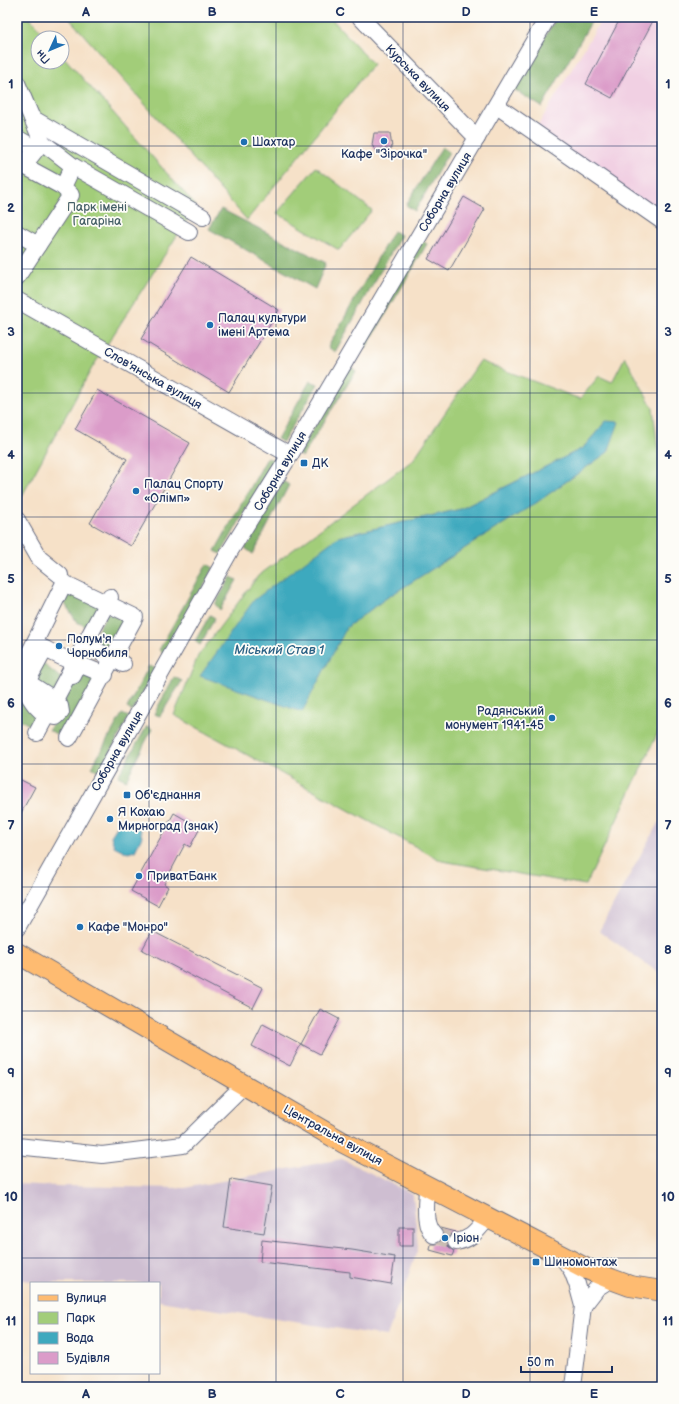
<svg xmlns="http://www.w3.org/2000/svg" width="679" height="1404" font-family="'Balsamiq Sans',sans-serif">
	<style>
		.built { fill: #f1d0e3 }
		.industrial { fill: #cebed1 }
		.green { fill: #a2cd79; stroke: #5e7e6c; fill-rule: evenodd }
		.forest { fill: #81b069; stroke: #4e7064 }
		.water { fill: #3ea9be; stroke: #2c6c8e }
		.building { fill: #db9cc9 }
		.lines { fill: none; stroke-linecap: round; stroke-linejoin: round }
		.minor-tunnel { stroke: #cabdb3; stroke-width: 16; stroke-dasharray: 16 8; stroke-linecap: butt }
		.minor-casing { stroke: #686d83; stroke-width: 18 }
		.major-casing { stroke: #686d83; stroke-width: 22 }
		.minor { stroke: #fff; stroke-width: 16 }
		.major { stroke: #febb71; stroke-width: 20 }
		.grid { fill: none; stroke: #1b2f5e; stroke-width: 1; stroke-opacity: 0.55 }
		.poi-dot { fill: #1f6fb2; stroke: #fdfcf7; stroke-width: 1.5 }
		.labels { text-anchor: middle; stroke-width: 3.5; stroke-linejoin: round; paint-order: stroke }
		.street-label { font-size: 12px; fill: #1b2f5e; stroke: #fdfcf7 }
		.poi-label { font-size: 12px; fill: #1b2f5e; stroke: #fdfcf7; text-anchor: start }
		.park-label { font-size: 12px; fill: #445e66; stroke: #fdfcf7 }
		.water-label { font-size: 13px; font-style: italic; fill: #296084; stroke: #fdfcf7 }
		.neatline { fill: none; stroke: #1b2f5e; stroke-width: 1.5 }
		.grid-label { font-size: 13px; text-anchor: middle; font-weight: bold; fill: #1b2f5e }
	</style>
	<rect width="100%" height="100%" fill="#fdfcf7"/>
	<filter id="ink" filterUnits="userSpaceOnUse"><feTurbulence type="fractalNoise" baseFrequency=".025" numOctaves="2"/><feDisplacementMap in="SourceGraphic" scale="8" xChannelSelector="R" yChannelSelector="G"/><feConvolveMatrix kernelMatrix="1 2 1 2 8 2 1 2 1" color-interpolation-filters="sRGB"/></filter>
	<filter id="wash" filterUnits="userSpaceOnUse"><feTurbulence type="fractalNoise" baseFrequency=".012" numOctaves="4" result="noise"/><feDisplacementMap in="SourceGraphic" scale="16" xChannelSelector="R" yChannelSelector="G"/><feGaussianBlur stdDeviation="0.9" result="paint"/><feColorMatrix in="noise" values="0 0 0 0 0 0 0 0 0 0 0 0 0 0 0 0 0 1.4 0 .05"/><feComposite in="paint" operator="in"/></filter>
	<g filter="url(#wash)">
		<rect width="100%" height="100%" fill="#f6e1c8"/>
		<path class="built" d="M603,17h59v200l-126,-88z"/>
		<g class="industrial">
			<path d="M658,823l4,1v151l-63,-44z"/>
			<path d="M342,1159l71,35 5,54 -31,88 -228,-35v-18h-116l-26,-4v-95l41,2 126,2z"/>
		</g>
		<g class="green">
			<path d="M17,17h12l18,21h-9v24h24v-7l134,151 -104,162 -75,137z"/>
			<path d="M68,17h262l43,47 -126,156z"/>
			<path d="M316,167l56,43 -33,40 -62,-37z"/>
			<path d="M625,357l28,51 6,52 3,19v245l-76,161 -144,-24 -268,-146 24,-59 60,-80 155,-116 67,-99 100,38 19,-23 13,6zM606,421l2,31 -72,51 -151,96 -38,28 -9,-90 123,-28 122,-61z"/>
		</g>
		<g class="forest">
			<path d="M557,17h37l-52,90 -29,-18z"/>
			<path d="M442,147l7,5 -34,59 -9,-6z"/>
			<path d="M221,209l105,54 -11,26 -106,-60z"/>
			<path d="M393,231l8,4 -66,117 -7,-5z"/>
			<path d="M420,239l7,5 -61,104 -7,-4z"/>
			<path d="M350,366l6,5 -54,86 -4,-3z"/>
			<path d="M310,381l8,3 -35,58 -6,-3z"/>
			<path d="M267,458l7,2 -53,94 -6,-3z"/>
			<path d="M283,481l6,4 -36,69 -8,-6z"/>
			<path d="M207,564l7,4 -49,88 -6,-6z"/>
			<path d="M231,577l6,3 -17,30 -5,-6z"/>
			<path d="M68,590l34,17 -13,21 -12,-6 -16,-24z"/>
			<path d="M107,613l20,8 -16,31 -20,-9z"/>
			<path d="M210,615l5,3 -15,27 -5,-4z"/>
			<path d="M41,662l21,17 -8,14 -23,-14z"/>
			<path d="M149,666l8,3 -25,42 -5,-3z"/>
			<path d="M80,669l17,11 -32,59 -16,-9z"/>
			<path d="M174,677l8,4 -22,35 -6,-2z"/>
			<path d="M17,685l21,30 -7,11 -14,-8z"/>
			<path d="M122,714l7,3 -29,55 -8,-5z"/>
			<path d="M147,726l5,3 -26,51 -8,-4z"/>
		</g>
		<g class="water">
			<path d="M606,421l13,1 -11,30 -72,51 -151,96 -38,28 -45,85 -102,-36 54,-76 84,-63 123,-28 122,-61z"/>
			<path d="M128,822l12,7 2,8 -7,14 -7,2 -14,-7 -3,-10 7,-11z"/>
		</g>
		<g id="blocks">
			<g class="building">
				<path d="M621,17h34l-43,81 -26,-14z"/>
				<path d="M374,133h16l2,15 -17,2 -3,-5z"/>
				<path d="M464,197l21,12 -36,62 -21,-12z"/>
				<path d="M191,257l88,53 -50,82 -88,-53z"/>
				<path d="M97,390l93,53 -59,103 -41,-23 37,-64 -52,-30z"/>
				<path d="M17,778l18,9 -18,33z"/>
				<path d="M174,813l26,15 -10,19 -5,-3 -21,40 4,3 -10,19 -27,-15z"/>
				<path d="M152,931l111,57 -10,20 -111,-58z"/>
				<path d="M320,1009l19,10 -19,35 -19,-10z"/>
				<path d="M263,1024l38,20 -11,22 -38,-20z"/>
				<path d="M231,1179l41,7 -8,47 -40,-6z"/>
				<rect x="399" y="1227" width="14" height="19"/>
				<path d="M441,1228l15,4 -6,3 -3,5v4l2,4 5,3 -2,5 -22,-6 1,-6h5l4,-1 3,-4v-6z"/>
				<path d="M262,1240l90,10 43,7 -4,27 -41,-7v-5l-90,-10z"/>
			</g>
		</g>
	</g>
	<g filter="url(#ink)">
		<use href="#blocks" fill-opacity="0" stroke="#686d83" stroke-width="1"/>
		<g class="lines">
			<path class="minor-tunnel" d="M434,1235l22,7"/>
			<defs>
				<g id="minor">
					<path d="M360,17l117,121"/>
					<path d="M17,83l25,59 31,24"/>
					<path d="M497,106l165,115"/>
					<path d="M32,118l171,99"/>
					<path d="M17,138l19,11"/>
					<path d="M17,162l46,25"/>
					<path d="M24,165l18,-23"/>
					<path d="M17,233l21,12 33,-50 -8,-8 10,-21 116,66"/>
					<path d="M17,277l21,-32"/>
					<path d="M17,300l273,155"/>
					<path d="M17,520l22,38 21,17"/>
					<path d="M84,644l39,20"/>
					<path d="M45,649l29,14"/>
					<path d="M18,676l37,24 5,6 1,6 -5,5c-20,-1 -29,-25 -38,-41l46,-93 71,34 -66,121"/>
					<path d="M73,676l6,-12 26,11"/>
					<path d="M27,682l18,-33 -11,-5"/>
					<path d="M37,733l73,-136"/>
					<path d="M17,928l213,-377 60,-96 258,-438"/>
					<path d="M17,1146l85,9 81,-10 61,-60"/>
					<path d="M427,1186c0,15 -5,38 7,49"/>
					<path d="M456,1242c17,-3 21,-12 32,-24"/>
					<path d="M561,1255l11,16 5,13 6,22 -10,81"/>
					<path d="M583,1306l14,-18 14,-9"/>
				</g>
				<path id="major" d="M17,953l327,190 243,126 24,10 19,7 32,5"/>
			</defs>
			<use href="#minor" class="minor-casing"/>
			<use href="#major" class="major-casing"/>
			<use href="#minor" class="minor"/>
			<use href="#major" class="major"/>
		</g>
	</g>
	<path class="grid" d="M149,17v1266M276,17v1370M403,17v1370M530,17v1370M17,146h645M17,269h645M17,393h645M17,517h645M17,640h645M17,764h645M17,887h645M17,1011h645M17,1135h645M17,1258h645M149,1373v14"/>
	<g class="poi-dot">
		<circle cx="384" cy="141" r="4"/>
		<circle cx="244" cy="142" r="4"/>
		<circle cx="210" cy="325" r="4"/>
		<rect x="300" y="459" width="8" height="8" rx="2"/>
		<circle cx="136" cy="491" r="4"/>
		<circle cx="59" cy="646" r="4"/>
		<circle cx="552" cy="718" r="4"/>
		<rect x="123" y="791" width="8" height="8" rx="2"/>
		<circle cx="110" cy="819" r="4"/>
		<circle cx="139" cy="876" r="4"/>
		<circle cx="80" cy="927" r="4"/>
		<circle cx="445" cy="1238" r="4"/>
		<rect x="532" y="1258" width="8" height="8" rx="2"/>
	</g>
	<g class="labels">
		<g class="street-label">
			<text transform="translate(418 78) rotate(46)" y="4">Курська вулиця</text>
			<text transform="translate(445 192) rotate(-59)" y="4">Соборна вулиця</text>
			<text transform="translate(153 378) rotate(30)" y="4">Слов'янська вулиця</text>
			<text transform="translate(280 471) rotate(-59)" y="4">Соборна вулиця</text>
			<text transform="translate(117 751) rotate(-60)" y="4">Соборна вулиця</text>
			<text transform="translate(333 1135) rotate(29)" y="4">Центральна вулиця</text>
		</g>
		<g class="poi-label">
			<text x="252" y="146">Шахтар</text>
			<text x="384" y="158" text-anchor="middle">Кафе "Зірочка"</text>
			<text x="218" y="322">Палац культури<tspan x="218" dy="14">імені Артема</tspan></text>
			<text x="312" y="467">ДК</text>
			<text x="144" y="488">Палац Спорту<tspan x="144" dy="14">«Олімп»</tspan></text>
			<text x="67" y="643">Полум'я<tspan x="67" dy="14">Чорнобиля</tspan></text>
			<text x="544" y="715" text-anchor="end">Радянський<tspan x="544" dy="14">монумент 1941-45</tspan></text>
			<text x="135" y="799">Об'єднання</text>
			<text x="118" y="816">Я Кохаю<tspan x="118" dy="14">Мирноград (знак)</tspan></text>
			<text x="147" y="880">ПриватБанк</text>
			<text x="88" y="931">Кафе "Монро"</text>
			<text x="453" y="1242">Іріон</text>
			<text x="544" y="1266">Шиномонтаж</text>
		</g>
		<g class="park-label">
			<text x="97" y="211">Парк імені<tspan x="97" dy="14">Гагаріна</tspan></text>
		</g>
		<g class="water-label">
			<text x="279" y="654">Міський Став 1</text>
		</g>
	</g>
	<rect width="679" height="1404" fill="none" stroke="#fdfcf7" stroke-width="44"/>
	<rect x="30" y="1282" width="130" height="92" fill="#fdfcf7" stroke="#a3aaba"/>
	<rect x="38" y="1295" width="20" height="6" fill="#febb71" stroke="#a3aaba"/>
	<text x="66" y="1302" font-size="12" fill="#1b2f5e">Вулиця</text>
	<rect x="38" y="1312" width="20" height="12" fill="#a2cd79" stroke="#a3aaba"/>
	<text x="66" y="1322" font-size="12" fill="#1b2f5e">Парк</text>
	<rect x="38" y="1332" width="20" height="12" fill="#3ea9be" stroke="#a3aaba"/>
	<text x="66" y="1342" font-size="12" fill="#1b2f5e">Вода</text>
	<rect x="38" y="1352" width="20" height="12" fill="#db9cc9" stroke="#a3aaba"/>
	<text x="66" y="1362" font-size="12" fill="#1b2f5e">Будівля</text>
	<g transform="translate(50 50) rotate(226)"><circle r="19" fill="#fdfcf7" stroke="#a3aaba"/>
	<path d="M0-3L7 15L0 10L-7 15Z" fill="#1f6fb2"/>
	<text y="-6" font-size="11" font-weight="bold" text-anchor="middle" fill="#1b2f5e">Пн</text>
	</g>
	<path d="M521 1366v6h91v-6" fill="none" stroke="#1b2f5e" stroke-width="2"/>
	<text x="527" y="1366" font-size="12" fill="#1b2f5e" stroke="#fdfcf7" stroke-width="3" paint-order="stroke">50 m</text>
	<rect x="22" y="22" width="635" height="1360" class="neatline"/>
	<g class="grid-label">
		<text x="86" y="16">A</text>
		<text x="212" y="16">B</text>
		<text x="340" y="16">C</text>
		<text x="466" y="16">D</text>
		<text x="594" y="16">E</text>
		<text x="11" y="88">1</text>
		<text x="668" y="88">1</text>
		<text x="11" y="212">2</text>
		<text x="668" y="212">2</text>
		<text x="11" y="336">3</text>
		<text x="668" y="336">3</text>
		<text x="11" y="459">4</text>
		<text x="668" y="459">4</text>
		<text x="11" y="583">5</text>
		<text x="668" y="583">5</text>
		<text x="11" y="707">6</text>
		<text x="668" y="707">6</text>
		<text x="11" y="830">7</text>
		<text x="668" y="830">7</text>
		<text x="11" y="954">8</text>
		<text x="668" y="954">8</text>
		<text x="11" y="1077">9</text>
		<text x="668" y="1077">9</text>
		<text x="11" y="1201">10</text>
		<text x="668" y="1201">10</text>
		<text x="11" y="1325">11</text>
		<text x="668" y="1325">11</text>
		<text x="86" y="1398">A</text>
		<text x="212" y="1398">B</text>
		<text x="340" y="1398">C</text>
		<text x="466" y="1398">D</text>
		<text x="594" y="1398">E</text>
	</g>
</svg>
